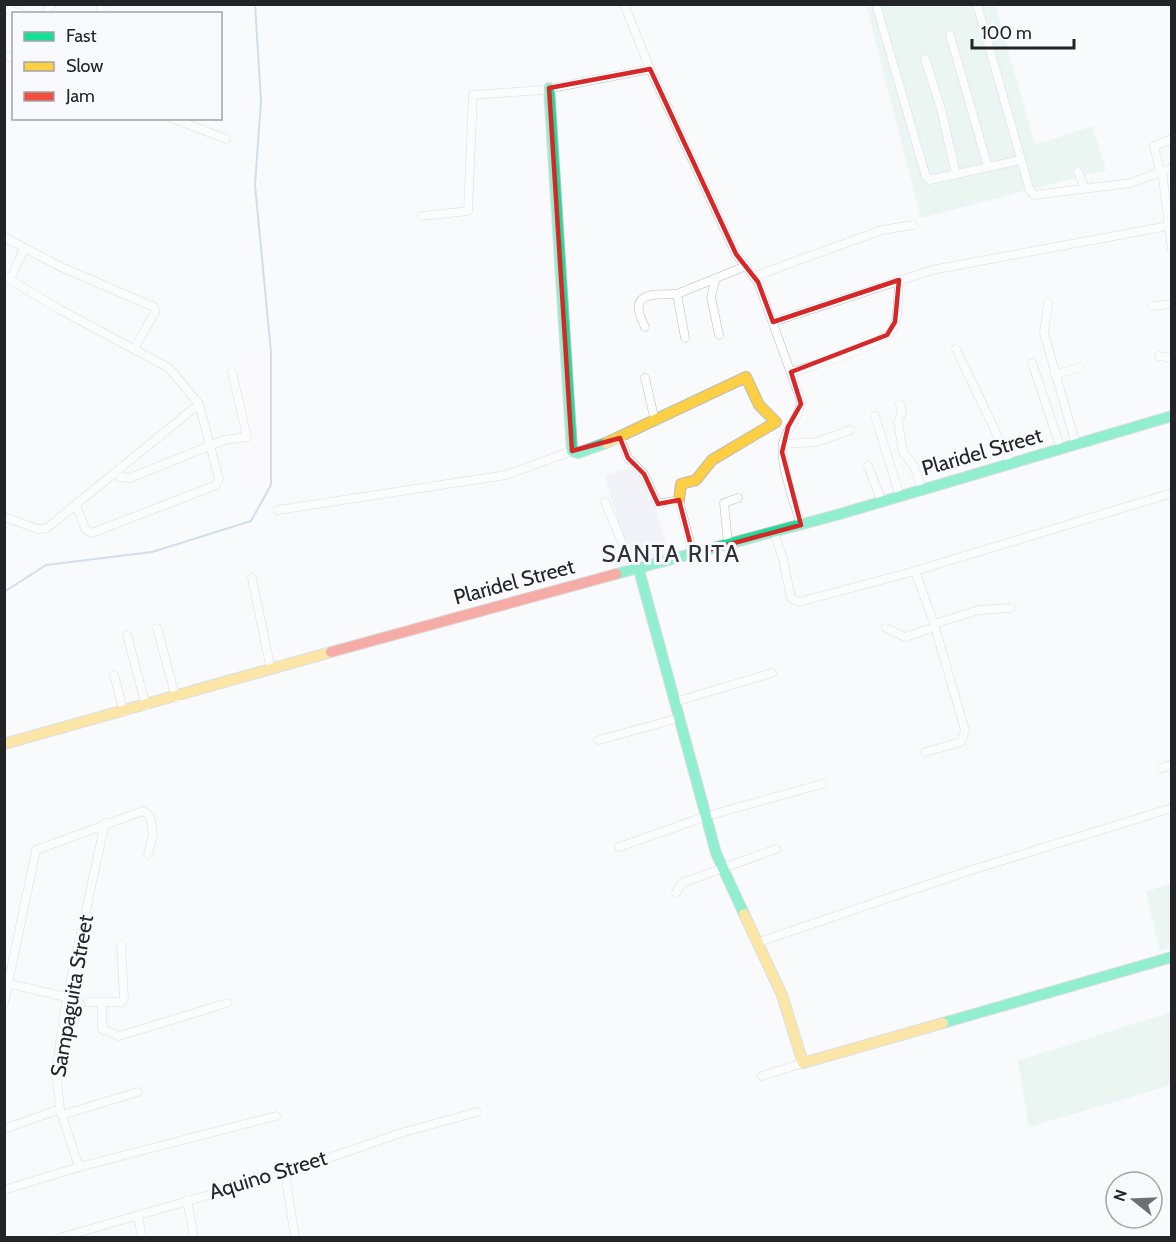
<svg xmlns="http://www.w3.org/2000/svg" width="1176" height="1242" font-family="Cabin,sans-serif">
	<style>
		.built { fill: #e9ecf4 }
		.grass { fill: #dcf0e4 }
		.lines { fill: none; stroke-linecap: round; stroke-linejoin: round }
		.stream { stroke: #a3bed6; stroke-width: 2 }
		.street-casing { stroke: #babcbf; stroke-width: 9 }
		.fast-casing { stroke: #babcbf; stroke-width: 12 }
		.slow-casing { stroke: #babcbf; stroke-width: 12 }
		.jam-casing { stroke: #babcbf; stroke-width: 12 }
		.street { stroke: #fefeff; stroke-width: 8 }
		.fast { stroke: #16e098; stroke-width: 10 }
		.slow { stroke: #ffcf43; stroke-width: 10 }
		.jam { stroke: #f24e42; stroke-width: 10 }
		.marked { fill: none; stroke: #d62828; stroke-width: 4.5; stroke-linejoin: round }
		.labels { text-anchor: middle; stroke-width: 6; stroke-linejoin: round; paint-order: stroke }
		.street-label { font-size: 21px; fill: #222427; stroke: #f7f9fd }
		.quarter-label { font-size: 24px; letter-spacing: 1.5px; fill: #2d3038; stroke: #f7f9fd }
	</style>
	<rect width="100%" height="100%" fill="#f8fafc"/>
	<path class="built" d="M629,468l12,8 13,25 15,54 -39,11 -25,-91z"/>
	<g class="grass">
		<path d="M866,5h129l40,140 57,-19 14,44 -185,48z"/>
		<path d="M1171,883v65l-11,3 -14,-59z"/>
		<path d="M1171,1012v73l-142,42 -11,-66z"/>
	</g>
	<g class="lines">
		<path class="stream" d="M4,592l42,-27 106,-13 99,-31 20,-36v-133l-16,-167 6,-84 -6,-97"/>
		<defs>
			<g id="street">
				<path d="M100,4l3,10"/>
				<path d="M624,4l26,65 86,185 22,28 43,119c0,13 -15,28 -18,42 -4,20 12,61 18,82"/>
				<path d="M876,4l50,173 3,3 92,-20"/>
				<path d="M977,4l53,187 4,4 97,-12 31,-12"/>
				<path d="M4,8l18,6"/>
				<path d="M45,14l7,-10"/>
				<path d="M950,35l38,132"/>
				<path d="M4,55l10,3"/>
				<path d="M925,59l16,50 15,65"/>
				<path d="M172,118l54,21"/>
				<path d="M1172,168l-10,3 10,79"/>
				<path d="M1078,172l7,16"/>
				<path d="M1160,172l-6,-26 18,-7"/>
				<path d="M422,216l46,-5 5,-116 69,-5 108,-21"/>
				<path d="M4,237l55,29 95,41 1,5 -21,37"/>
				<path d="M4,276l55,33 110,59 30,36 -152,124 -9,1 -34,-12"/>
				<path d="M755,276l127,-46 31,-5"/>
				<path d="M10,279l14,-30"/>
				<path d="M715,280l-4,17 8,38"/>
				<path d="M1048,303l-4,30 32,112"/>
				<path d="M1152,306l20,-2"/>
				<path d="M773,322l159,-52 236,-44"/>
				<path d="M645,327c-18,-34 5,-33 32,-33"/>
				<path d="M685,338l-8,-44 69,-28"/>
				<path d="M956,349l55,115"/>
				<path d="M1159,356l13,2"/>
				<path d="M1032,363l29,86"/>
				<path d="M791,372c22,-7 94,-25 103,-45 5,-14 4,-32 5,-47"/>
				<path d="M1055,374l24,-6"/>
				<path d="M645,378l10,43"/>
				<path d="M900,404l2,8 -4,10 5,30 11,14 8,24"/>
				<path d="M875,416l25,81"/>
				<path d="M620,438l8,20 16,16 14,30 21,-4 14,54"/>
				<path d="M783,444l34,-2 33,-12"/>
				<path d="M868,466l14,36"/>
				<path d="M117,473l3,4 10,1 94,-38 23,-3 -15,-65"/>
				<path d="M605,502l29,69"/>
				<path d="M76,506l10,24 6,3 124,-48 3,-6 -20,-75"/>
				<path d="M278,510l228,-35 66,-24"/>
				<path d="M774,532l9,27 8,39 8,4 116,-31 257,-78"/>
				<path d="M728,543l-4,-40 14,-5"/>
				<path d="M915,571l19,53 45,-14 32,-2"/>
				<path d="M252,578l19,92"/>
				<path d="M157,628l19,70"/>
				<path d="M886,628l19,9 30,-10"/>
				<path d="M127,635l19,71"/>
				<path d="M114,675l10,37"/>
				<path d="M675,702l97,-29"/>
				<path d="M599,740l80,-22"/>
				<path d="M925,752l36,-10 4,-12 -31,-106"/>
				<path d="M1162,768l10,-4"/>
				<path d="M619,847l88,-31 115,-32"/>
				<path d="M676,893l6,-10 94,-34"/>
				<path d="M759,942l203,-69 210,-65"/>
				<path d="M6,983l72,17"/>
				<path d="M88,1002h34l2,-4 -3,-53"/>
				<path d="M4,1003l32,-153 107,-39 7,5 3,18 -5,20"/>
				<path d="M102,1003v26l17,7 108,-33"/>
				<path d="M762,1076l41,-13"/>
				<path d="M62,1115l76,-23"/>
				<path d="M4,1129l56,-20"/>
				<path d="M79,1167l-19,-58 -4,-39 11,-73 38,-174"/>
				<path d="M285,1173l10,65"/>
				<path d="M4,1190l75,-23 197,-51"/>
				<path d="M187,1200l7,38"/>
				<path d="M138,1216l4,22"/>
				<path d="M59,1238l226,-65 116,-40 76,-21"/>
			</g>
			<g id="fast">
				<path d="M549,88l23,363 6,2 28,-10"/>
				<path d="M639,570l77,283 28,61"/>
				<path d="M616,574l224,-60 332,-98"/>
				<path d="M943,1023l229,-66"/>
			</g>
			<g id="slow">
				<path d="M606,443l140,-66 13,28 17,17 -64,38 -16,20 -15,4 -2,16"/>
				<path d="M4,744l327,-92"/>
				<path d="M744,914l38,81 21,68 140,-40"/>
			</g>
			<path id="jam" d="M331,652l285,-78"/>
		</defs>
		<use href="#street" class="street-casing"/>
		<use href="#fast" class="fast-casing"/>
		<use href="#slow" class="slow-casing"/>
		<use href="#jam" class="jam-casing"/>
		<use href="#street" class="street"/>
		<use href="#fast" class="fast"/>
		<use href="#slow" class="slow"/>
		<use href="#jam" class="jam"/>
	</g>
	<path d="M0 0H1176V1242H0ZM650,69l86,185 22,28 15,40 126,-42 -4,42 -8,13 -96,37 10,32 -13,23 -6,25 19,73 -108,29 -14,-54 -21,4 -14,-30 -16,-16 -8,-20 -48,13 -23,-363z" fill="#f8fafc" fill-opacity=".55" fill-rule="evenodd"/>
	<path class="marked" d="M650,69l86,185 22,28 15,40 126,-42 -4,42 -8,13 -96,37 10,32 -13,23 -6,25 19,73 -108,29 -14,-54 -21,4 -14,-30 -16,-16 -8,-20 -48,13 -23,-363z"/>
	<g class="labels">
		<g class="street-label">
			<text transform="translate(982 452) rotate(-16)" y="7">Plaridel Street</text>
			<text transform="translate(514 582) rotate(-15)" y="7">Plaridel Street</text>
			<text transform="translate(72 996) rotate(-80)" y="7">Sampaguita Street</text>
			<text transform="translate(268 1175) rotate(-17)" y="7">Aquino Street</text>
		</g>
		<g class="quarter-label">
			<text x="671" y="562">SANTA RITA</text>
		</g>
	</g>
	<rect width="1176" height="1242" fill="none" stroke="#222427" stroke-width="12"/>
	<rect x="12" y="12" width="210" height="108" fill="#f7f9fd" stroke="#a2a4a7" stroke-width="1.5"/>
	<rect x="24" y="32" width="30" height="9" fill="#16e098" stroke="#a2a4a7" stroke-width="1.5"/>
	<text x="66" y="42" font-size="18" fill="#222427">Fast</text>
	<rect x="24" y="62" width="30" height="9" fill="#ffcf43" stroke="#a2a4a7" stroke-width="1.5"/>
	<text x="66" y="72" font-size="18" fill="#222427">Slow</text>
	<rect x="24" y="92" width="30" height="9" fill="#f24e42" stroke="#a2a4a7" stroke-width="1.5"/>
	<text x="66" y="102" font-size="18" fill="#222427">Jam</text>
	<g transform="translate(1134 1200) rotate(288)"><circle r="28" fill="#f7f9fd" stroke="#a2a4a7" stroke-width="1.5"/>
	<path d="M0-4.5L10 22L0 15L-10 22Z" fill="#6d6f72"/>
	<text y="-9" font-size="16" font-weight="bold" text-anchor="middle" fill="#222427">N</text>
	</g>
	<path d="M972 39v9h102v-9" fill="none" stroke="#222427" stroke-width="3"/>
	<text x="981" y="39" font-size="18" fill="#222427" stroke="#f7f9fd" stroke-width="4.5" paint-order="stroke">100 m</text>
</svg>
